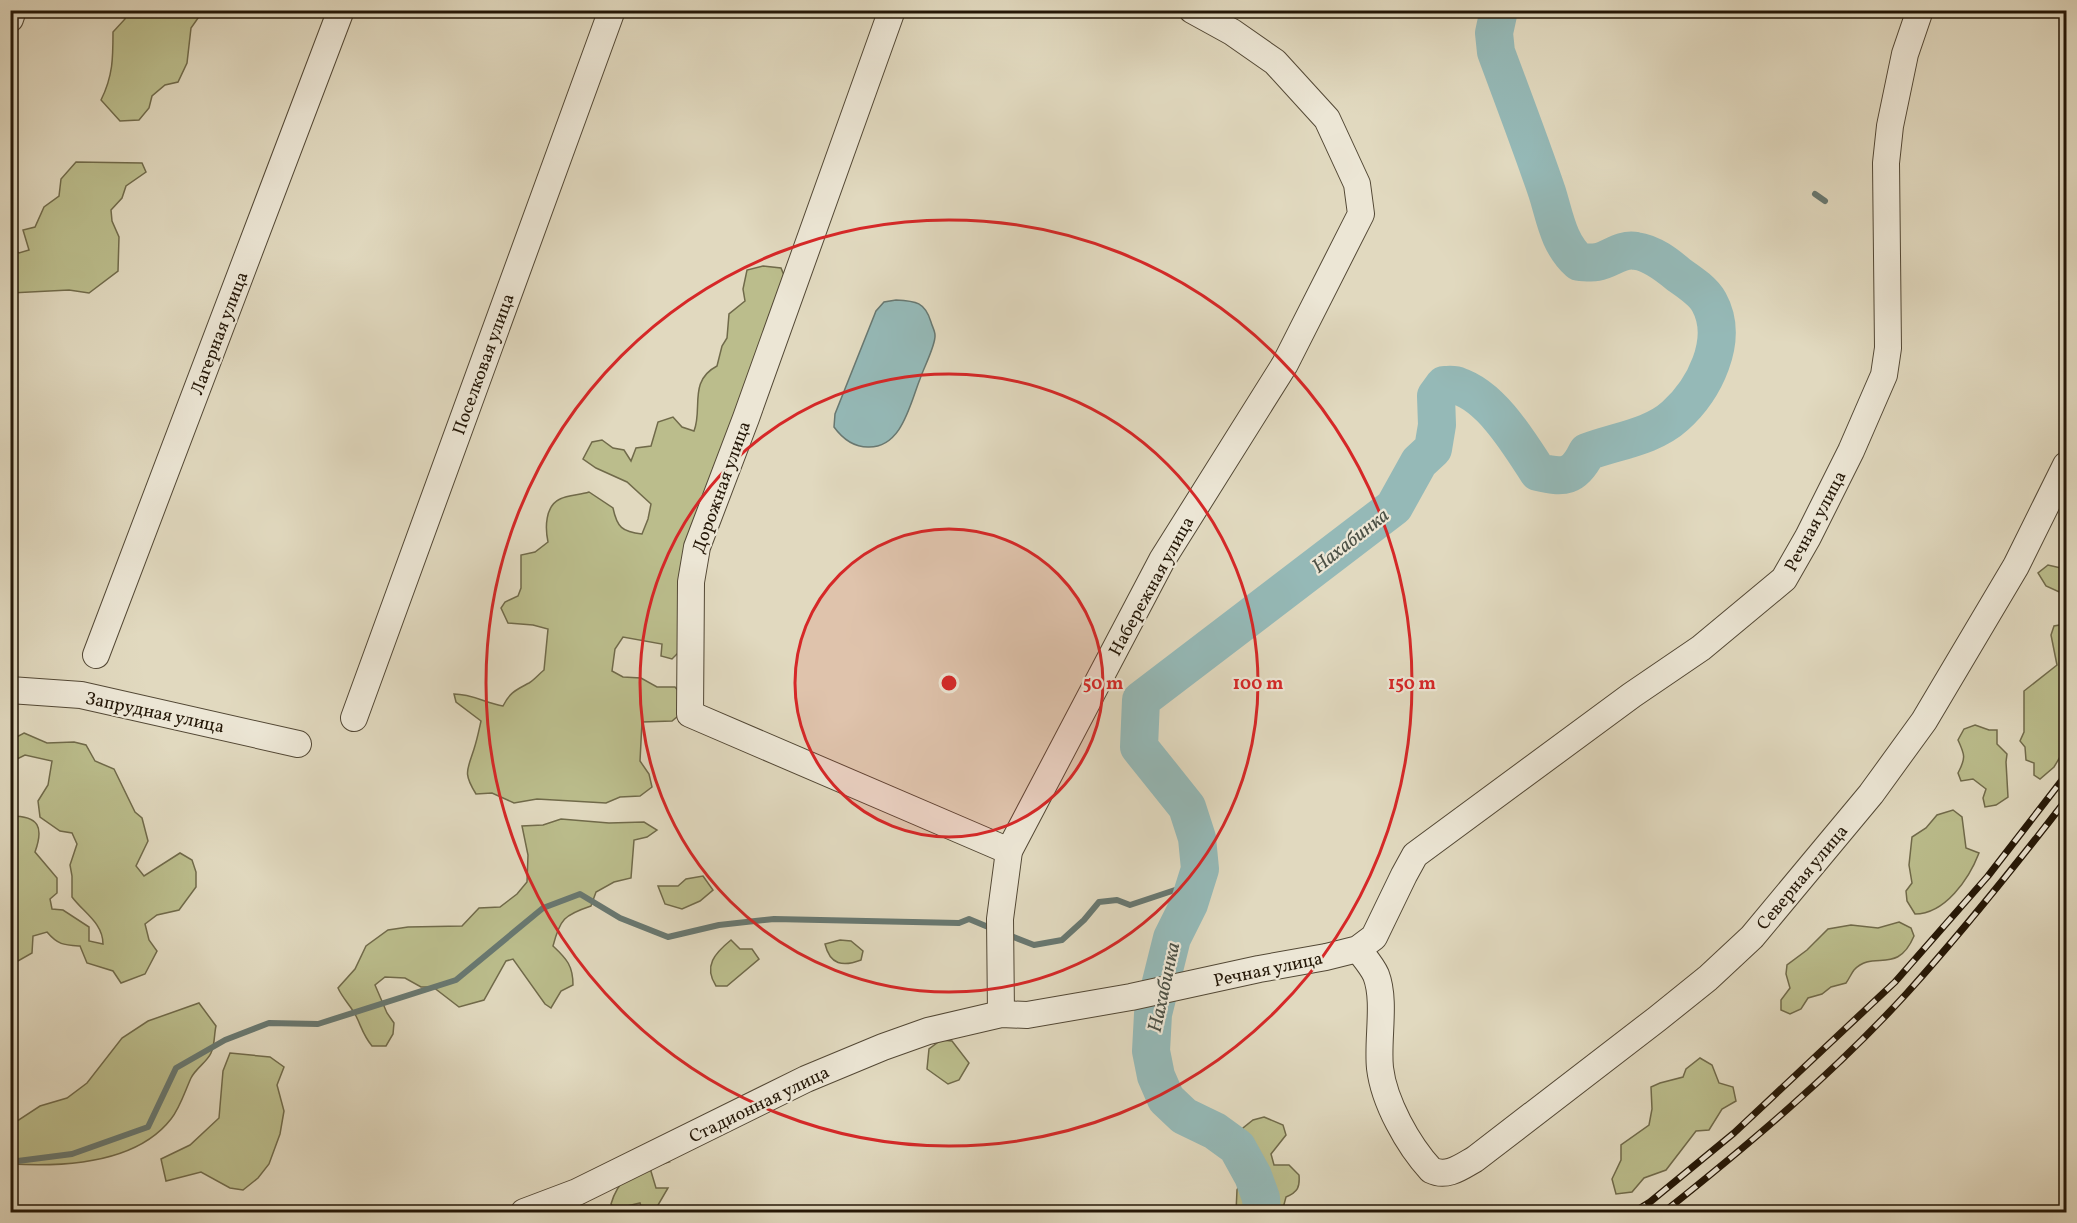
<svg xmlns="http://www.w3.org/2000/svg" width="2077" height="1223" font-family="Vollkorn,serif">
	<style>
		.green { fill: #bbbd8c; stroke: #706a4a; stroke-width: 1.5 }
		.water { fill: #95b9b7; stroke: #687871; stroke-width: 1.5 }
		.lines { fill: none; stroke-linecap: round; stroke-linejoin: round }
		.stream { stroke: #687871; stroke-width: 6 }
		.river { stroke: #95b9b7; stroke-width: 38 }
		.minor-casing { stroke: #534835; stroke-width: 28 }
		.minor { stroke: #ece6d5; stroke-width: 26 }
		.rail-casing { stroke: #241707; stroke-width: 7 }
		.rail { stroke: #ece6d5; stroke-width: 4.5; stroke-dasharray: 14; stroke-linecap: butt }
		.ring { fill: none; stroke: #d62828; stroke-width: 3 }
		.labels { text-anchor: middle; stroke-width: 4.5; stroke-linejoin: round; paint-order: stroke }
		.street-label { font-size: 18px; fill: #241707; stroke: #ece6d5 }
		.water-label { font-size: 20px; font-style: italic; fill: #4c5045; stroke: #ece6d5 }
		.centre { fill: #d62828; stroke: #ece6d5; stroke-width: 3 }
		.ring-label { font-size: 18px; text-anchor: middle; font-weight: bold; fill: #d62828; stroke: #ece6d5; stroke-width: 4.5; stroke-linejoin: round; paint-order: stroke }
	</style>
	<rect width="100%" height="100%" fill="#e1d9bf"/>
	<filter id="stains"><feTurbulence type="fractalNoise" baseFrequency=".00333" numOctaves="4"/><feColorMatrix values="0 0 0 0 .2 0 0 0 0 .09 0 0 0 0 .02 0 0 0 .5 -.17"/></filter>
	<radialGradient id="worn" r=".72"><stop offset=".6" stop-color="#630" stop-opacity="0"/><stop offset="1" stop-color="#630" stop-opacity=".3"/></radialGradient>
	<g class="green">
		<path d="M127,11h76l-12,17 -4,35 -9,19 -13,3 -13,11 -3,12 -10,12 -19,1 -19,-21c12,-24 12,-42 12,-68l12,-13z"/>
		<path d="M76,162l66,1 4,9 -20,14 -4,12 -11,12 1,11 7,16 -1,34 -29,22 -20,-3 -58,3v-47l8,7 10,-3 -6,-20 12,-3 9,-20 15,-11 2,-17z"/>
		<path d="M763,266l18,2 5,12 -62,177 -11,11 1,10 -29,168 -13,13 -11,-3 1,-12 -39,-7 -8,12 -3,22 11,6 18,1 16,9h18l7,8 1,17 -11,9 -30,1 -2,39 9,13 3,13 -12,9 -20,1 -14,6 -69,-4 -23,4 -22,-10 -16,1c-13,-21 -9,-23 -2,-45 3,-9 5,-19 7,-28l-25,-19 -2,-8c18,0 32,9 49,12 7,-14 13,-16 26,-23 5,-3 10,-9 15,-13l4,-41 -15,-4 -25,-2 -7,-15 4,-6 13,-6 3,-8v-33l14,-3 13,-10c-3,-14 -3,-36 12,-43 8,-4 20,-4 29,-7l24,16c4,19 9,24 29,26l6,-15 3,-15 -24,-22 -31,-14 -13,-9 9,-17 10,-2 11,8 11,2 7,11 5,-13 15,-2 7,-24 15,-5 9,10 12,4c9,-22 -6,-50 23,-65l5,-20 5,-8 2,-24 16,-13 -2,-12 4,-19z"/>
		<path d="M2066,553v42l-20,-9 -8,-13 10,-8 13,3 2,-13z"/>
		<path d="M2066,624v123l-12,20 -14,12 -6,-4v-12l-8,-3 -1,-13 -5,-6 4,-9v-41l33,-26 -6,-30 3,-9z"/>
		<path d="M1975,725l14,5h8v14l10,10 -1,8 2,35 -12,8 -11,2 -2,-9 3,-9 -13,-10 -12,2 -3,-8c8,-15 7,-18 0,-33l6,-11z"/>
		<path d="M24,733l23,10 27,-1 12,3 9,16 19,8 21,43 7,6 6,23 -12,25 8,10 36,-23 12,7 4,12v15l-17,23 -22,5 -12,9 4,16 8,11 -12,23 -24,9 -8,-12 -26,-8 -7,-17c-16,-1 -22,-1 -33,-14l-14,4 -1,17 -21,12v-149c28,0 33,11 24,36l22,26v15l-7,6 2,10 11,1 26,17v14l14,3c0,-21 -19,-31 -31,-47v-21l-2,-11 7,-21 -5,-11 -12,-2 -20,-14 -2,-16 10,-16 4,-24 -27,-6 -14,7v-22z"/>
		<path d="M1953,810l9,7 4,31 13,5c-10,26 -34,61 -64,61l-8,-13 -1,-10 6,-8 -3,-18 3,-28 14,-9 11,-13z"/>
		<path d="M561,819l48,4 35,-1 13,8 -10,7 -13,3 -3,38 -17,4 -18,10 -5,14c-27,9 -31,13 -38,40 14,13 20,20 20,39l-12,6 -10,17 -6,-4 -32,-45 -7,2 -22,39 -25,7 -26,-20h-12l-16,-9 -20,-1 -10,8 12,28 7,10 -1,11 -7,12h-14c-9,-11 -10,-18 -16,-30 -5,-10 -13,-17 -18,-28l17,-19 11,-23 22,-16 20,-3 54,-1 17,-18 21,-1 17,-13 10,-12 1,-27 -6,-29 21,-1z"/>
		<path d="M703,876l10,14 -13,11 -18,8 -17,-5 -7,-18h20l8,-7z"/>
		<path d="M1899,922l12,6 3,8c-17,40 -40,13 -60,34 -3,4 -5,9 -8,13l-15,4 -9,7 -14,4 -7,11 -11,5 -9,-4v-10l9,-12 -4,-14 1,-9 20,-15 21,-21 23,-4 27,3z"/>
		<path d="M731,940l9,9h12l7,10 -32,27h-11c-13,-20 -1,-33 15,-46z"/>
		<path d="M840,940l11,1 12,10 -2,9c-18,7 -31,5 -36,-16z"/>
		<path d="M199,1003l17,23c-2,8 -1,19 -5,27 -4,9 -15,15 -20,25 -6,13 -11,30 -20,41 -35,45 -108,48 -160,45v-36l6,-7 23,-15 27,-8 20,-15 35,-45 26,-17z"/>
		<path d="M941,1040l11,1 17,22 -10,17 -11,4 -21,-15 2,-20z"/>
		<path d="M230,1053l40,4 14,10 -7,18 7,26 -4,23 -11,30 -11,14 -15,12 -13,-2 -29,-16 -35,9 -5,-22 29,-14 29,-27 4,-47z"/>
		<path d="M1700,1058l12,7 7,18 14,4 3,14 -14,8 -13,21 -13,1 -30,39 -22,8 -12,14 -16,2 -4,-15 9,-19v-15l28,-20 3,-16 -1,-22 9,-4 23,-6 3,-8z"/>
		<path d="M1264,1117l19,8 3,10 -15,19 3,11h15l10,10c1,12 -1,17 -13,22l-4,15h-46l1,-22 6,-13 -3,-15v-21l3,-13 10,-8z"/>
		<path d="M664,1160l5,2 -19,6 6,20h12l-10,17 -1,7h-14l-3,-9 -25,6 -4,-5c9,-31 26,-32 53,-44z"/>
	</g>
	<path class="water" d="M896,300c20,1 29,2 35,22 1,4 4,9 4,13 1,10 -12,34 -15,44 -10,25 -18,69 -52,68 -15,0 -26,-9 -34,-20l1,-13 41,-103 8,-9z"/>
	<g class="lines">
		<g class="stream">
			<path d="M1494,33l8,-23"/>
			<path d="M1815,194l10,7"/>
			<path d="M1006,934l28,11 28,-5 22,-20 15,-18 18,-2 13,5 66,-22"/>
			<path d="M10,1162l62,-8 76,-27 28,-59 49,-28 44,-17 49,1 138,-44 87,-72 37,-14 40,24 48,19 51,-12 55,-6 185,4 10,-4 24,10"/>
		</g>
		<path class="river" d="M1262,1212l-1,-14 -8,-22 -16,-29 -22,-16 -31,-15 -18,-17 -10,-23 -5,-25 2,-37 19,-76 17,-34 11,-35 -3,-31 -10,-31 -48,-60 2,-47 253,-193 25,-45 14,-13 4,-24 -1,-29 8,-11c4,0 10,-1 14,1 34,11 61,57 80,86 26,6 36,6 49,-20 29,-11 65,-15 88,-36 29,-26 55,-76 34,-114 -6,-11 -20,-20 -30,-27 -12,-10 -27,-22 -43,-24 -15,-3 -26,9 -39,11 -6,1 -13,0 -18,0 -21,-19 -24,-45 -32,-70 -16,-47 -34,-94 -51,-140l-2,-19 5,-23"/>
		<defs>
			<g id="minor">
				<path d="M892,10l-146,408 -49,129 -6,35 -1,132 319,137"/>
				<path d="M10,19l3,-9"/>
				<path d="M96,655l245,-645"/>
				<path d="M10,690l71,5 217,49"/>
				<path d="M354,718l258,-708"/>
				<path d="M1358,949c6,8 14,17 18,26 10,26 1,65 4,93 4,34 28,77 51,102 16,8 30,-3 44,-11l182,-140 51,-41 44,-41 119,-143 53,-73 92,-155 50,-101"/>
				<path d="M1001,1014l-1,-95 9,-68 153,-291 123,-196 76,-150 -4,-30 -30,-65 -52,-57 -43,-30 -40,-22"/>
				<path d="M524,1212l53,-20 229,-113 77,-32 45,-16 73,-17 26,1 104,-18 128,-28 67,-12 32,-8 16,-12 30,-62 11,-20 217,-160 69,-47 83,-69 24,-42 43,-86 33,-76 4,-27 -2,-185 4,-37 15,-72 15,-44"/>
			</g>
		</defs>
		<use href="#minor" class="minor-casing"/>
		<use href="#minor" class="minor"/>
		<defs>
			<g id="rail">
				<path d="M1634,1212l16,-10 84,-69 161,-151 93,-106 78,-101"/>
				<path d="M1664,1212c84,-67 170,-139 243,-219 56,-62 108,-127 159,-193"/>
			</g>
		</defs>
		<use href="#rail" class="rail-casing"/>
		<use href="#rail" class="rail"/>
	</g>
	<circle cx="949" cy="683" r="154" fill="#d62828" fill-opacity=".12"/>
	<g class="ring">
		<circle cx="949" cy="683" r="154"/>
		<circle cx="949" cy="683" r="309"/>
		<circle cx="949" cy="683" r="463"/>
	</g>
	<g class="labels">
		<g class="street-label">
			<text transform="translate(219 333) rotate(-69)" y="6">Лагерная улица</text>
			<text transform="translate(483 364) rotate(-70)" y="6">Поселковая улица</text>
			<text transform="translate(721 487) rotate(-70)" y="6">Дорожная улица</text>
			<text transform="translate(1815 521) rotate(-62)" y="6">Речная улица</text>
			<text transform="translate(1151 586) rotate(-61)" y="6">Набережная улица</text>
			<text transform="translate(155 712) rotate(12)" y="6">Запрудная улица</text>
			<text transform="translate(1802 877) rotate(-50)" y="6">Северная улица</text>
			<text transform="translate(1268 969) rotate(-12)" y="6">Речная улица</text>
			<text transform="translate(759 1104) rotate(-26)" y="6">Стадионная улица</text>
		</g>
		<g class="water-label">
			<text transform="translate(1350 540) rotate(-38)" y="7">Нахабинка</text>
			<text transform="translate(1163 987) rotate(-78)" y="7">Нахабинка</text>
		</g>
	</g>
	<circle cx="949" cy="683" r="9" class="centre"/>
	<g class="ring-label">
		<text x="1103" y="689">50 m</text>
		<text x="1258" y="689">100 m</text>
		<text x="1412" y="689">150 m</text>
	</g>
	<rect width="2077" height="1223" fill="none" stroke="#e1d9bf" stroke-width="36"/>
	<rect x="12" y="12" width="2053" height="1199" fill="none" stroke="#241707" stroke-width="3"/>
	<rect x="18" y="18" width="2041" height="1187" fill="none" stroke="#241707" stroke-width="1.5"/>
	<rect width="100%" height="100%" filter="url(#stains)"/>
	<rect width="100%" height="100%" fill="url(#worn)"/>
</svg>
